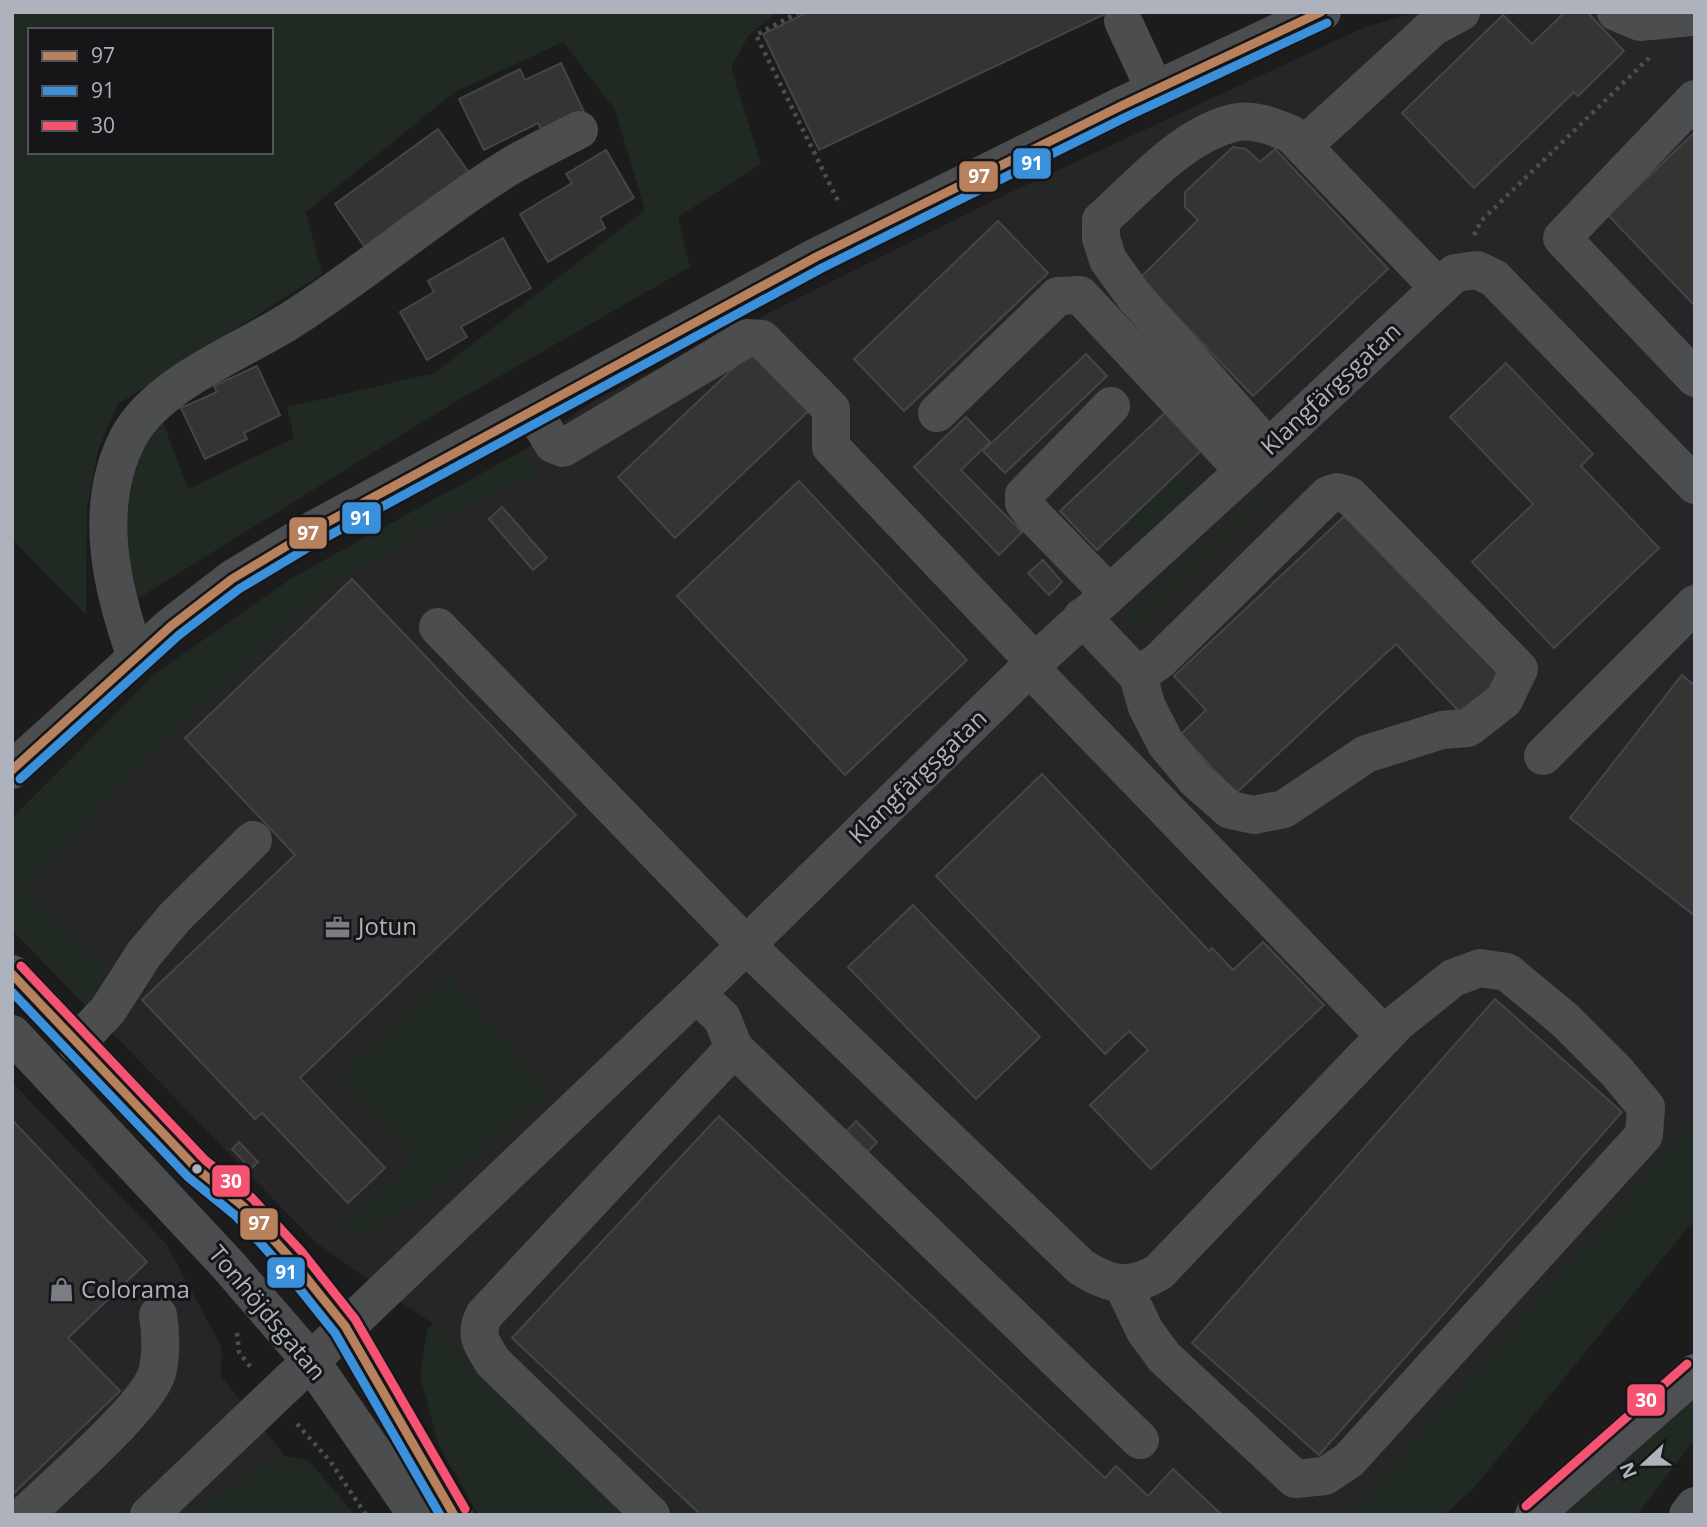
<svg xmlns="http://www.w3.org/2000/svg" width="1707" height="1527" font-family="'Open Sans',sans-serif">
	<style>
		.built { fill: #262628 }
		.green { fill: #212923; fill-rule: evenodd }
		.building { fill: #343434; stroke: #444548; stroke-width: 2 }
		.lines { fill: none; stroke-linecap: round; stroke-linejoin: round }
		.path { stroke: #4c4e51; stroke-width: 4.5; stroke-dasharray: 3.5 5; stroke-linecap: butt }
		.minor { stroke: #4b4d4f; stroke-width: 38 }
		.highway { stroke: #4e4f52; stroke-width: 38 }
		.bus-1-casing { stroke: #161618; stroke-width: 14 }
		.bus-2-casing { stroke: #161618; stroke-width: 14 }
		.bus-3-casing { stroke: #161618; stroke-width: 14 }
		.bus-1 { stroke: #b6815c; stroke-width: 9 }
		.bus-2 { stroke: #3a90db; stroke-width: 9 }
		.bus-3 { stroke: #f65372; stroke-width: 9 }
		.bus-dot { fill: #adb2bc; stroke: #161618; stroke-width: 2.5 }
		.labels { text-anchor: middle; stroke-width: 6; stroke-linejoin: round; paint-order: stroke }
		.street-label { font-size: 24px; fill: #adb2bc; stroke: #161618 }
		.poi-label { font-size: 24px; fill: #adb2bc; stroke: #161618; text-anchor: start }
		.line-badge { stroke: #161618; stroke-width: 2.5 }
		.badge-label { font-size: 19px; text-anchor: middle; font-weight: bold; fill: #fff }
	</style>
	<rect width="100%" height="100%" fill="#1c1c1c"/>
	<g class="built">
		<path d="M1418,12h277v1108l-347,395h-725l-190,-191 -117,-81 -304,-313v-112l144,-145 136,-95 232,-128 71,-50 414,-207 358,-167z"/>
		<path d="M12,1082l155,163 55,103 -1,28 64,80 23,4 47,55h-343z"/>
	</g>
	<g class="green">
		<path d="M12,12h766l-29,23 -18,32 30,97 -83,53 12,50 -232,133 -324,201 -13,-83 9,-60 31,-41 27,72 106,-51 -7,-31 148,-34 210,-163 -30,-100 -52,-68 -108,50 -149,120 16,62 -204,130 -20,46 -11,58 -1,107 -74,-76zM30,30h241v122h-241z"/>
		<path d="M524,450l19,23 -53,23 -148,82 -178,163 -139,145 74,76 11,18 -23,27 -75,-77v-112l144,-145 136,-95z"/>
		<path d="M1186,469l10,12 -56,56 -5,2 -10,-13z"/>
		<path d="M1257,495l8,11 -2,2 -129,123 -6,-4 -3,-8z"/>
		<path d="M447,974l104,118 -114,99 -66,42 -31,-3 75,-72 -79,-81z"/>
		<path d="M1695,1120v99l-223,271 -28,25h-96z"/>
		<path d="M433,1324l190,191h-145l-40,-72 -18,-67 7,-46z"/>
		<path d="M1695,1394v45l-58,76h-84z"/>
		<path d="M285,1456l23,4 47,55h-161l57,-43z"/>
	</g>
	<g class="building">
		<path d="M808,12h301l-290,138 -56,-116z"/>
		<path d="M1565,12h22l37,39 -46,45 -4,-4 -100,96 -72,-75 101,-98 29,29z"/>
		<path d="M561,63l23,49 -41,21 -5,-10 -54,27 -25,-51 61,-30 5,11z"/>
		<path d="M438,129l32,45 -103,76 -32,-46z"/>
		<path d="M1695,132v174l-87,-91z"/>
		<path d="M1233,147l13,2 14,13 15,-13 113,120 -135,127 -113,-118 58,-58 -13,-13v-15z"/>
		<path d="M606,150l28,48 -34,20 5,10 -57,34 -28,-48 52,-31 -6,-9z"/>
		<path d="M998,221l50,52 -144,138 -50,-52z"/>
		<path d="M503,238l28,50 -70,39 6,10 -40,23 -27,-48 34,-20 -6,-11z"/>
		<path d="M758,345l57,60 -140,133 -57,-61z"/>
		<path d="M1086,354l21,22 -102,97 -22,-22z"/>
		<path d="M1506,363l87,91 -12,12 78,82 -105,100 -82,-86 61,-58 -83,-87z"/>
		<path d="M257,366l23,49 -36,18 3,6 -42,20 -24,-51 36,-16 -3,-6z"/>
		<path d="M1169,409l36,38 -108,103 -37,-39z"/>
		<path d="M966,417l24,25 -29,28 61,62 -23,23 -85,-88z"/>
		<path d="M799,481l168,179 -122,115 -168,-179z"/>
		<path d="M502,507l45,51 -14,12 -44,-51z"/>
		<path d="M1351,510l160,171 -43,40 -72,-77 -160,149 -55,-59 25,-24 -32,-34z"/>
		<path d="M1043,560l19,22 -13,13 -21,-22z"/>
		<path d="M352,579l224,236 -276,263 85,90 -37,35 -86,-90 -7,6 -113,-119 153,-145 -110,-117z"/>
		<path d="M1682,675l13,11v230l-125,-98z"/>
		<path d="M1042,774l167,177 3,-3 21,22 30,-28 61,63 -173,164 -61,-64 58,-55 -19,-19 -24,23 -169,-178z"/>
		<path d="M913,905l127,132 -64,62 -128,-132z"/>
		<path d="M1495,999l127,113 -303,343 -127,-112z"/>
		<path d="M719,1116l386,362 11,-12 32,30 25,-27 49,46h-521l-189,-177z"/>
		<path d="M12,1120l135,142 -79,76 52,53 -108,104z"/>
		<path d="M856,1121l21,21 -14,15 -22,-20z"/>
		<path d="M239,1142l19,20 -7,7 -19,-20z"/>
	</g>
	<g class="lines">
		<g class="path">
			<path d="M799,12l-43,23 84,170"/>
			<path d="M1474,235l7,-14 168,-163"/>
			<path d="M237,1333l2,19 12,16"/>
			<path d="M297,1424l33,37 36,54"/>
		</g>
		<g class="minor">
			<path d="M1616,12l24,10 51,-5"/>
			<path d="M1123,21l32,69"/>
			<path d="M1695,99l-133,139 133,140"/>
			<path d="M1303,146l130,-119 28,-15"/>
			<path d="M533,411l20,33 10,4 184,-110 15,1 69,70v38l204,215"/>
			<path d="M937,413l121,-117 22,-1 164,176"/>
			<path d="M1268,448l-134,-152 -26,-36 -7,-22v-18c39,-34 80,-84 132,-97 20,-5 41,4 58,11l148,154"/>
			<path d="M1109,593l-75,-77 -10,-13v-8l87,-89"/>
			<path d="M1082,617l56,59 9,31 19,37 30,36 34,30 24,5 30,-6 82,-55 76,-24 26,-2 36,-28 15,-31 -169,-173 -13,-4 -9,3 -168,165 -22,16"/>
			<path d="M438,627l308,318 335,322c28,18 49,23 78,5l238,-249 56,-45 27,-10 27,4 58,48 52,52 29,35 -2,28 -295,325 -24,16 -30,3 -131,-122 -19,-26 -22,-46"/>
			<path d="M136,657c-25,-70 -44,-151 -7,-221 30,-54 112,-84 162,-116 74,-47 140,-104 213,-150 24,-15 50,-27 75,-40"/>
			<path d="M1029,667l356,369"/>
			<path d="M1543,756l152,-152"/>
			<path d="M12,770l159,-144 61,-47 81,-49 503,-273 305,-151 201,-94"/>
			<path d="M12,974l185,195 47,38 47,52 54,67 109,189"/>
			<path d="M696,994l26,24 12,30 406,392"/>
			<path d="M12,1034l216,231 82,95 107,155"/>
			<path d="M76,1044l32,-34 36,-56 31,-37 78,-77"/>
			<path d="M25,1515c29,-29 122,-108 132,-142 5,-20 4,-38 1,-58"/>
			<path d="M149,1515l547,-521 339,-332 209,-191 211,-198 22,-3 17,8 201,207"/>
			<path d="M651,1515l-158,-153c-11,-18 -19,-27 -9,-47l250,-267"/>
		</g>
		<g class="highway">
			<path d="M1534,1515l161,-142"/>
			<path d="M1688,1515l7,-9"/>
		</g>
		<defs>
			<g id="bus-1">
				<path d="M12,770l159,-144 61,-47 81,-49 503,-273 305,-151 200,-94"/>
				<path d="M12,974l185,195 47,38 47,52 54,67 109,189"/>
			</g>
			<g id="bus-2">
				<path d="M20,779l159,-144 60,-46 80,-48 503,-273 304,-151 201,-94"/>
				<path d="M12,992l176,185 48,39 46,51 53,66 105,182"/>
			</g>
			<g id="bus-3">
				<path d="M21,966l184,194 47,38 49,53 54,68 110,190"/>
				<path d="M1526,1506l161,-142"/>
			</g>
		</defs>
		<use href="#bus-1" class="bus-1-casing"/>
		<use href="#bus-2" class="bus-2-casing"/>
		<use href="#bus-3" class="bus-3-casing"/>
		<use href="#bus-1" class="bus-1"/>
		<use href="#bus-2" class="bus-2"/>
		<use href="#bus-3" class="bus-3"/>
	</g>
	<defs>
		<symbol id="office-bare" viewBox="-9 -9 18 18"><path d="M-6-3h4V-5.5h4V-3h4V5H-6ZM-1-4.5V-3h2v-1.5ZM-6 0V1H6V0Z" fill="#7a7e84" stroke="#161618" stroke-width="2.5" paint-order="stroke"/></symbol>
		<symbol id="shop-bare" viewBox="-9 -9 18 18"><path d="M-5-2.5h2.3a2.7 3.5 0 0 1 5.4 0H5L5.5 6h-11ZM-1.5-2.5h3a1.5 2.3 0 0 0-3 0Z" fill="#7a7e84" stroke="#161618" stroke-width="2.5" paint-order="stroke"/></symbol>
	</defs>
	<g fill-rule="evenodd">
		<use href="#office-bare" x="320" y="910" width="35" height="35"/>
		<use href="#shop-bare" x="44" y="1272" width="35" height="35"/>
	</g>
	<circle class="bus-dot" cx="197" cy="1169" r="6"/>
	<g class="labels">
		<g class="street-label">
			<text transform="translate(1331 389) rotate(-43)" y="8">Klangfärgsgatan</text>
			<text transform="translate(918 777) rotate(-44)" y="8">Klangfärgsgatan</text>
			<text transform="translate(267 1313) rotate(50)" y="8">Tonhöjdsgatan</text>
		</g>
		<g class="poi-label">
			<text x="358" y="935">Jotun</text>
			<text x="81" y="1298">Colorama</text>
		</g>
	</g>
	<g class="line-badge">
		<rect x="1012" y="147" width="40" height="33" rx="7" fill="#3a90db"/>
		<rect x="958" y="160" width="41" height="33" rx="7" fill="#b6815c"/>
		<rect x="341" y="501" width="41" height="34" rx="7" fill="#3a90db"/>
		<rect x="288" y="516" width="40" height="34" rx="7" fill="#b6815c"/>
		<rect x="211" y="1164" width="40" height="34" rx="7" fill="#f65372"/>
		<rect x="239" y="1207" width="40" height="34" rx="7" fill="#b6815c"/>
		<rect x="266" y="1256" width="40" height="33" rx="7" fill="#3a90db"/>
		<rect x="1626" y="1383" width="40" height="34" rx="7" fill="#f65372"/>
	</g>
	<g class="badge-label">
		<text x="1032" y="170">91</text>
		<text x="979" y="183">97</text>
		<text x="361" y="525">91</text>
		<text x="308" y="540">97</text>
		<text x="231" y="1188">30</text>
		<text x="259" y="1230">97</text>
		<text x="286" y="1279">91</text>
		<text x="1646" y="1407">30</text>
	</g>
	<rect width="1707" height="1527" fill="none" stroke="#adb2bc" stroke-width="28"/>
	<rect x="28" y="28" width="245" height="126" fill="#161618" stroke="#52545a" stroke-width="2"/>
	<rect x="42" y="51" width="35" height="10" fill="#b6815c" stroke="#52545a" stroke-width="2"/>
	<text x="91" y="63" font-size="21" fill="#adb2bc">97</text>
	<rect x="42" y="86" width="35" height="10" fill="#3a90db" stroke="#52545a" stroke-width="2"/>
	<text x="91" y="98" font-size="21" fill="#adb2bc">91</text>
	<rect x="42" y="121" width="35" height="10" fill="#f65372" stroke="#52545a" stroke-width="2"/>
	<text x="91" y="133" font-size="21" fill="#adb2bc">30</text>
	<g transform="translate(1644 1464) rotate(248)" stroke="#161618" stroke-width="5" paint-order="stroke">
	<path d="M0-5L12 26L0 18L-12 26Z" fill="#adb2bc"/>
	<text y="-10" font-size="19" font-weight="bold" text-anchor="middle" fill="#adb2bc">N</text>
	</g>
</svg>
